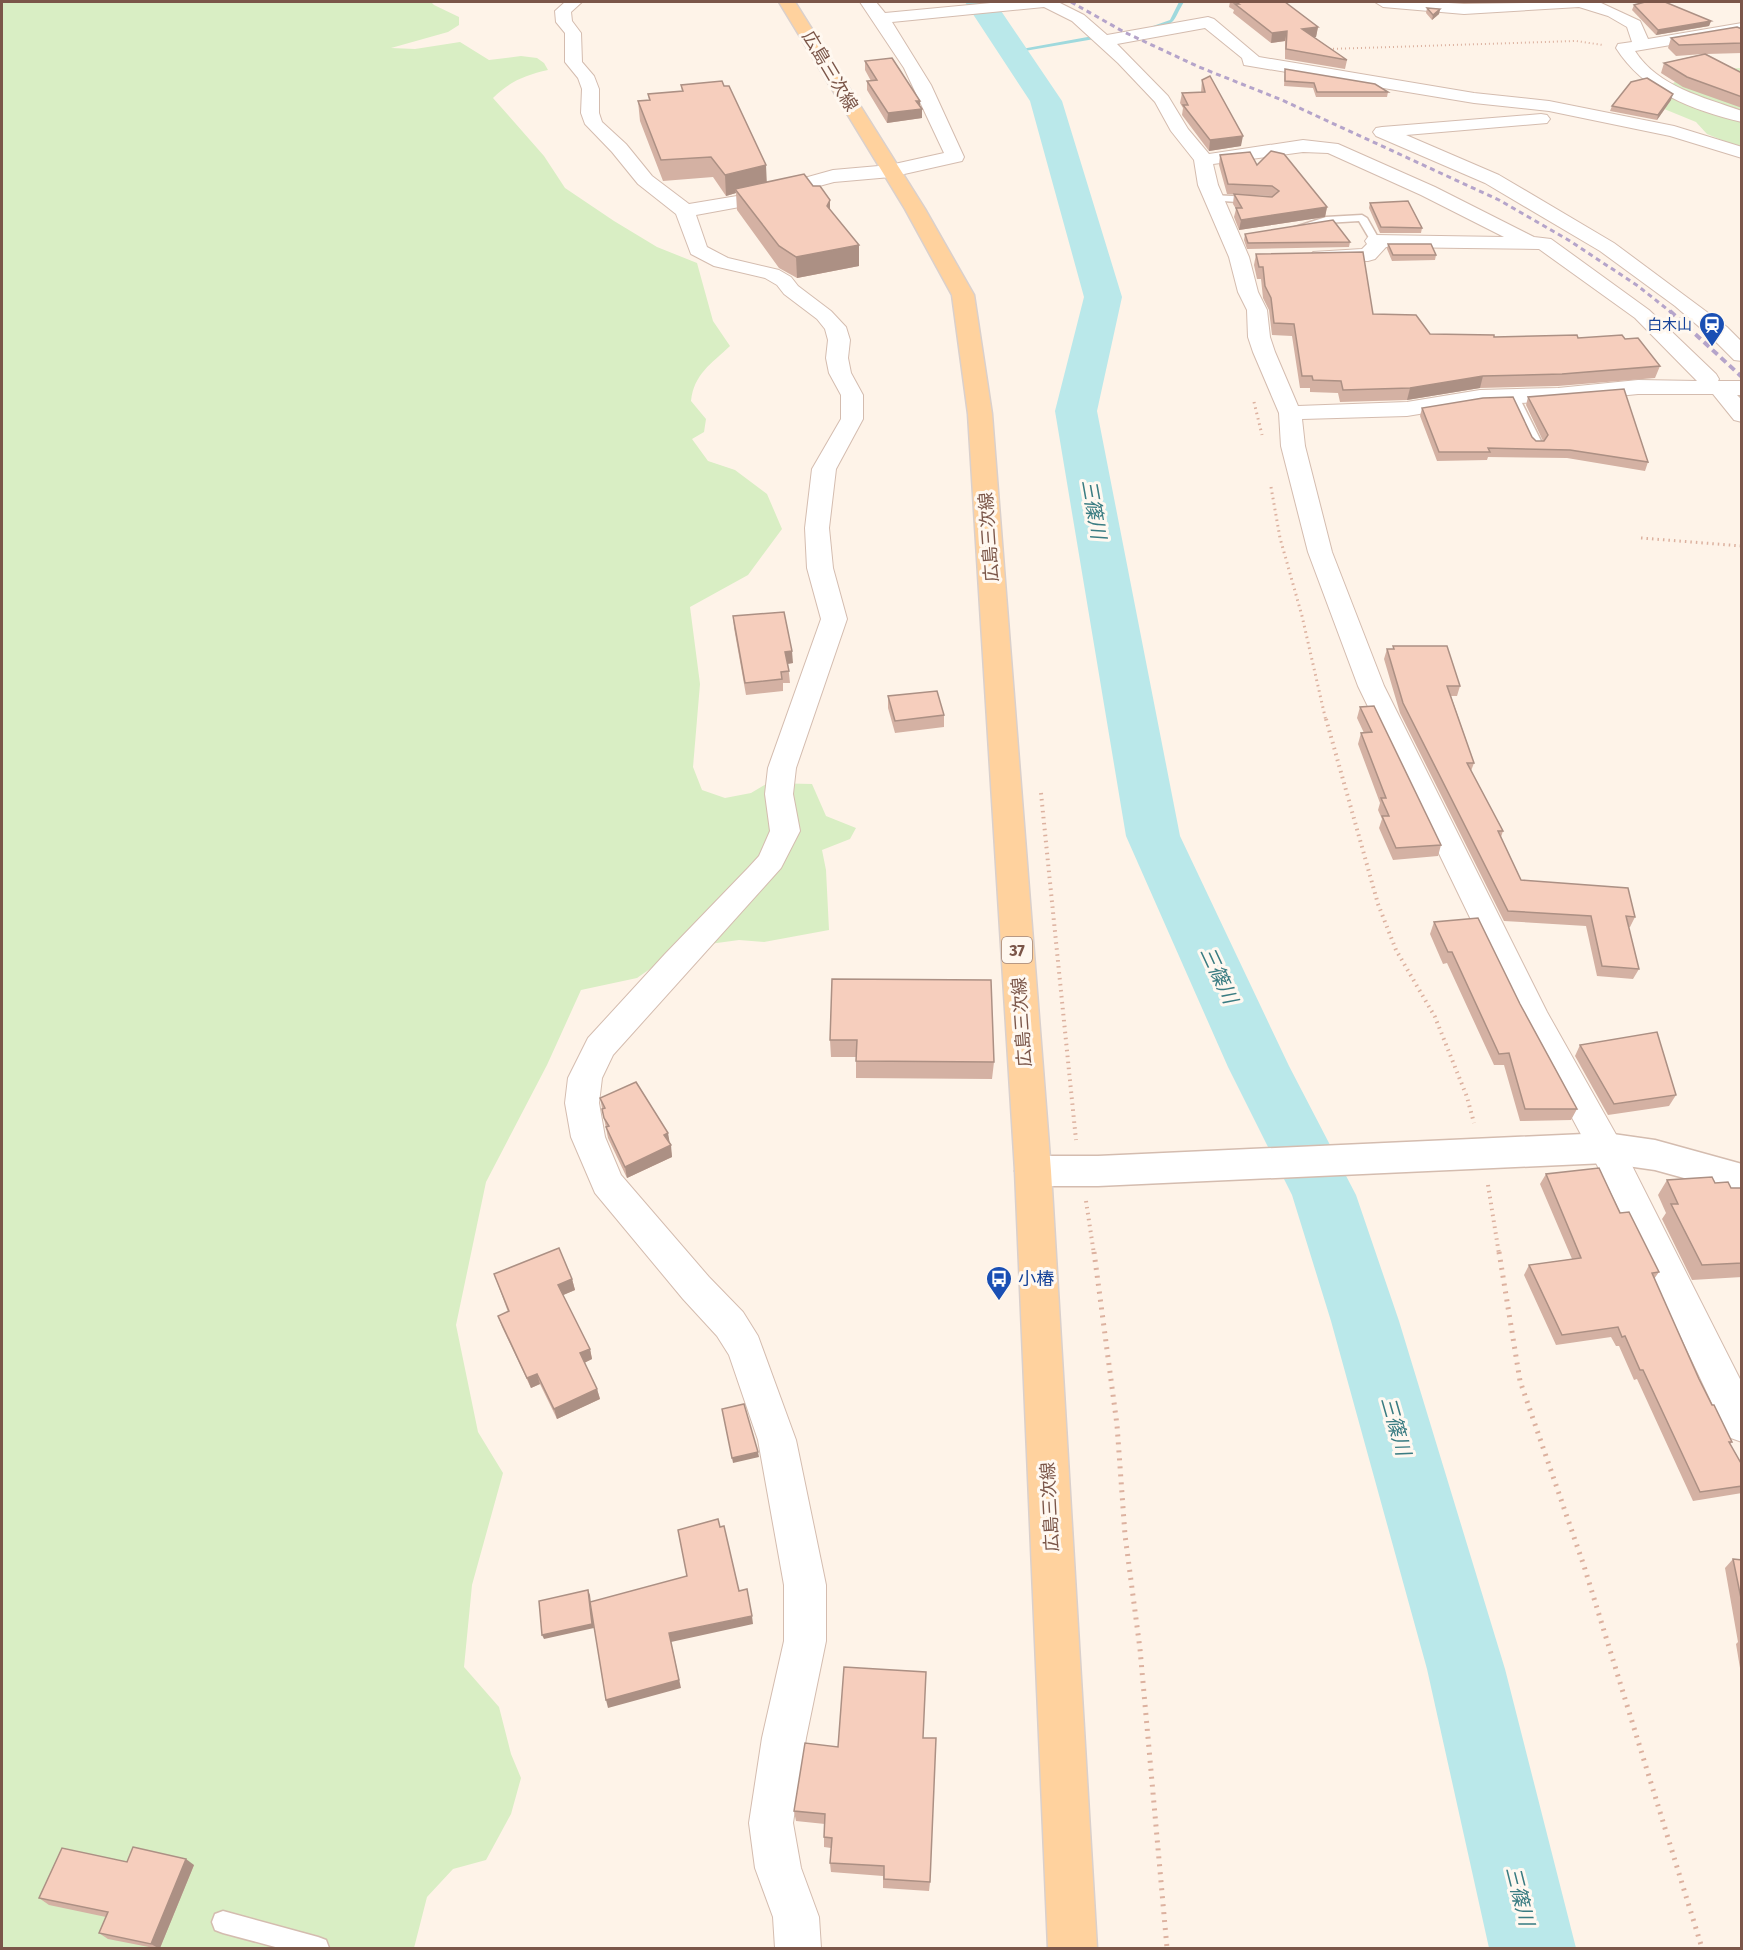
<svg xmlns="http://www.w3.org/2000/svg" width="1743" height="1950" font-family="'Fira Sans','Noto Sans JP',sans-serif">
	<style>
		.green { fill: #d9eec4 }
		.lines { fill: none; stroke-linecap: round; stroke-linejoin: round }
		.stream { fill: #9fd9dd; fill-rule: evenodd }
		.river { fill: #bae8ea; fill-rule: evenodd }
		.service-casing { stroke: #d4bcaf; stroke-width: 3 }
		.minor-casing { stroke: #d4bcaf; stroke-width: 2 }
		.tertiary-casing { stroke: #d4bcaf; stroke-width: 3 }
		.primary-casing { stroke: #dad0cc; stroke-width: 3 }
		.path-far3 { stroke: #dcb19f; stroke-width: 2; stroke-dasharray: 1 3; stroke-linecap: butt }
		.path-far2 { stroke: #dcb19f; stroke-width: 3; stroke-dasharray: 1.5 4; stroke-linecap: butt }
		.path-far1 { stroke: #dcb19f; stroke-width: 4; stroke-dasharray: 1.5 4.5; stroke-linecap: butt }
		.path { stroke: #dcb19f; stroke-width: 5; stroke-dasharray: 2 6; stroke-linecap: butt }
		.service { fill: #fff; fill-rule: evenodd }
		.minor { fill: #fff; fill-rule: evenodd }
		.tertiary { fill: #fff; fill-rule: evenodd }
		.primary { fill: #ffd29e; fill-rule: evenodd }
		.rail-far1 { stroke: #b5a4ca; stroke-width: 3; stroke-dasharray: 5 4; stroke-linecap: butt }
		.rail { stroke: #b5a4ca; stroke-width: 4; stroke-dasharray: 7 4.5; stroke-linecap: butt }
		.wall { fill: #d4b1a3 }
		.shaded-wall { fill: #ac9084 }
		.building { fill: #f6cebd; stroke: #ac9084; stroke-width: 1.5 }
		.labels { text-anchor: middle; stroke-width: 6; stroke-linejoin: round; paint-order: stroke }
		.far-transit-label { font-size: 15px; fill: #164399; stroke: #fff8f0; text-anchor: end }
		.shield { fill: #fff8f0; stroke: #a3877b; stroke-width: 1.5 }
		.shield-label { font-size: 16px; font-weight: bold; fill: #7b5649 }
		.street-label { font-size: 18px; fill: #7b5649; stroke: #fff8f0 }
		.transit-label { font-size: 18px; fill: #164399; stroke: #fff8f0; text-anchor: start }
		.water-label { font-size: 20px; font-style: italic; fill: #3a7c82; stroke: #fff8f0 }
	</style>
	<rect width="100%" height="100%" fill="#fef3e8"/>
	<g class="green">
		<path d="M2,2h429l3,3 25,12v8l-11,7 -57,16 24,1 45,-7 29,18 32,-4 16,2 7,5 4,7c-23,5 -39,12 -55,28l51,58 21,32 49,33 43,26 40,16 16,58 17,25c-19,18 -36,28 -39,55l15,18 -2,13 -12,7 16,22 27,9 32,24 15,35 -34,46 -58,32 10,77 -7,83 9,23 23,8 26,-5 17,-10 44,1 14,32 30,12 -6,11 -28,11 4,20 3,60 -65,12 -25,-2 -59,8 -43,30 -56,12 -34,75 -61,117 -30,143 22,107 25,41 -31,112 -8,82 35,40 12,47 10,24 -10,36 -25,46 -33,9 -26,28 -13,51h-412z"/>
		<path d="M1741,68v80l-34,-14 -11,-12 -44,-18 34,-33z"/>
	</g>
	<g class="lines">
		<g class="stream">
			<path d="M1179,2h5c-11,17 -7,24 -31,26v-2l17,-6z"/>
			<path d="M1437,2h74l-3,2 -55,2 -16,-3z"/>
			<path d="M1104,34l3,2 -1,1 -93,16 -3,-2z"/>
		</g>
		<path class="river" d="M965,2h30l67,99 60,196 -25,114 83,425 109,230 67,129 43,126 106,348 71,279h-87l-62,-279 -96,-348 -39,-126 -64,-128 -102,-231 -71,-425 29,-114 -54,-196z"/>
		<defs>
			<g id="service">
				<path d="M1212,195l39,2 5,3 -5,3 -42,-3 -2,-2z"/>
				<path d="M1362,215l5,3 13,23 -2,2h-6l-13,-22 -33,2 -29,8 -5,-3 34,-11z"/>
				<path d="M1514,394l5,3 24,48 -2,2h-8l-2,-2 -22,-48z"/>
				<path d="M223,1911l95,26 8,3 3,8h-50l-56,-15 -8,-3 -3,-8 3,-8z"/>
			</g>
			<g id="minor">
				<path d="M565,2h17l-11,10 1,9 9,12 1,29 12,14 5,13v24l3,9 24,22 26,32 37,28 54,-9 90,-25 57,-5 54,-12 -40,-85 -44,-66h16l9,11 116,-11h57l26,13 23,20 101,-18 6,2 45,38 215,36 75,8 125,25 68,21v11l-72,-22 -121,-25 -75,-8 -224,-37 -6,-1 -2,-7 -37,-30 -88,16 51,52 20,33 21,25 94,-14 35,4 97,43 99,50 17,2 98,71 67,64 3,5 -1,2h24v14h-5l5,5v22l-8,-2 -21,-26h-75l-80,8 -78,2 -73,12 -105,3 3,27 27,106 52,134 163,326 71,126 124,245v59l-14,-5 -85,-180 -50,-100 -76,-142 -159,-329 -50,-134 -27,-106 -2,-33 -26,-61 -5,-15 -1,-27 -9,-18 -9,-35 -31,-72 -4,-25 -23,-29 -16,-29 -37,-39 -46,-42 -28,-14 -152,15 39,63 33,72 -2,4 -71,16 -57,5 -89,24 -49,9 11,32 21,11 51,12 12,7 7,9 33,25 15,16 4,13 -2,18 3,15 12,22v24l-27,50 -7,59 4,40 14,51 -51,149 -3,26 7,37 -19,37 -168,187 -11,23 -3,25 6,34 16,38 88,102 34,35 15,24 38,104 30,145v56l-20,97 -13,85 8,45 18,49 2,31h-46l-2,-31 -18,-49 -6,-45 13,-85 22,-97v-56l-26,-145 -29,-85 -12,-19 -34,-37 -88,-106 -24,-56 -6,-34 3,-25 20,-40 77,-84 83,-86 11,-12 11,-25 -5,-37 3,-26 53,-149 -14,-51 -2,-40 7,-59 29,-50v-24l-12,-22 -3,-15 2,-18 -3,-11 -8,-10 -33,-25 -7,-9 -12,-7 -51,-12 -23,-12 -15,-40 -38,-30 -26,-32 -27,-28 -4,-11 1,-24 -4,-11 -13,-16v-29l-9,-11 -1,-11zM1303,152l25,1 93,42 83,42 -129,-2 -7,2 -3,4 2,3 -5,5 -49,3 -3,4 3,4 55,1 7,-2 11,-12 153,2 96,69 62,63 -59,-1 -80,8 -78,2 -73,12 -109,4 -23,-54 -5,-15 -3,-27 -9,-18 -9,-35 -31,-72 -5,-21z"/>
				<path d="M1375,2h58l31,2 135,-2 41,19 8,18 94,-16v10l-107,18c23,36 68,46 107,60v11c-50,-12 -98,-30 -126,-74l2,-4 14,-2 -5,-15 -19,-11 -29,-9 -115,7 -81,-7z"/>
				<path d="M1541,114l6,1 3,4 -3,4 -141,12 93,40 115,68 113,84 15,15v19l-8,-1 -23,-23 -36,-31 -75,-55 -115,-68 -109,-47 -3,-4 3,-4 6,-1z"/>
			</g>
			<path id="tertiary" d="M1606,1133l49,7 87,24v30l-87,-24 -49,-7 -508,23h-65l-13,-4 -5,-11 5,-11 13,-4h65z"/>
			<path id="primary" d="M779,2h16l130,207 49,86 18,119 59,757 46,777h-49l-33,-777 -47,-757 -16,-119 -47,-86z"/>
		</defs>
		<use href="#service" class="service-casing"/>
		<use href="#minor" class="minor-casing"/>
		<use href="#tertiary" class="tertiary-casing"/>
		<use href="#primary" class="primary-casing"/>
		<path class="path-far3" d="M1329,49l247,-8 27,4"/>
		<g class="path-far2">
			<path d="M1254,402l8,33"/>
			<path d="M1271,487l9,51 22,78 24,105"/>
			<path d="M1641,538l101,8"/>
		</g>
		<g class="path-far1">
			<path d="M1326,719l52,185 18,46 39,67 32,80 7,26"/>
			<path d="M1041,793l35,347"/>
			<path d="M1488,1185l11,69"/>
			<path d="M1086,1201l8,53"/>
		</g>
		<g class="path">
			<path d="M1094,1252l23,173 8,110 15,114 27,299"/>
			<path d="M1499,1252l21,129 64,185 118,382"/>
		</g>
		<use href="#service" class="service"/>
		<use href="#minor" class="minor"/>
		<use href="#tertiary" class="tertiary"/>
		<use href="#primary" class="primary"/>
		<path class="rail-far1" d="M1071,2l53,30 75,35 83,33 217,100 71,41 68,45 34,27"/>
		<path class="rail" d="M1670,311l72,66"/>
	</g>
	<g class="wall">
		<path d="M1230,2h55l33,25 -2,10h-2l33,23 -2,9 -60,-10v-18l-14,2 -38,-30 1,-3 -5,-3z"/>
		<path d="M1634,5l77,16 -2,5 -53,9 -24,-25z"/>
		<path d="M1427,8l13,1 -1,5 -7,6 -6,-7z"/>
		<path d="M1742,29v24l-36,1 36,19v35l-59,-21 -22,-14 3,-10 39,-9 -27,2 -8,-8 3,-10z"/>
		<path d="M865,61l55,45 2,3v9l-35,5 -20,-33v-9h4l-6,-11z"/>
		<path d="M1285,69l103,23 -1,5h-71l-3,-9 -29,-2z"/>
		<path d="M1202,80l39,66 -32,5 -27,-36 1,-7 -3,-5 2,-10 19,-1z"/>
		<path d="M681,85l86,97 63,28 29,35v21l-62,12 -18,-10 -42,-58 -1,-17 -10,3 -13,-19 -50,4 -23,-60 -2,-20 11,-1 -1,-6 34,-3z"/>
		<path d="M1671,100l-14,20 -47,-9 2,-5z"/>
		<path d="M1220,155l37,10 70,42 -2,10 -86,13 -5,-13 2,-8 -3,-5 1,-10 38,3 -2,-1 -43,-2 -8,-29z"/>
		<path d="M1370,203l52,25 -1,5h-41l-11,-25z"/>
		<path d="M1245,234l105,8 -1,5 -102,2 -3,-9z"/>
		<path d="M1388,244l48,11 -1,5 -43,1 -5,-12z"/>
		<path d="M1256,254l117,60 57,20 64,3 131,2 35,27 -5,12 -97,8 -78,2 -73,12 -67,2 -2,-9 -28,-1v-4h-10l-8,-52 -20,-1 -3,-25 -6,-12 -2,-19h-4l-3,-14z"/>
		<path d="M1528,397l120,65 -3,9 -78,-13 -79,-1 -1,3 -50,1 -17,-45 2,-8 110,29 4,4h7l-17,-36z"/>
		<path d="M733,616l60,47 -5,1 2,19h-7v8l-37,4 -12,-67z"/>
		<path d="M1393,646l67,40 -3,10h-6l23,67 -3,8 32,60 -2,6 20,43 114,37 -5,10h-2l11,42 -6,10 -36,-3 -11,-50 -82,-5 -104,-208 -16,-54 3,-10h6z"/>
		<path d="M888,696l56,19v12l-49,6 -7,-25z"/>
		<path d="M1360,707l81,138 -3,11 -45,4 -14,-32 3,-9 -4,-9 2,-7 -22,-59 3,-11h3l-7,-15z"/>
		<path d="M1434,922l86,82 57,105 -6,11 -51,1 -16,-56h-10l-47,-102 -4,1 -13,-30z"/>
		<path d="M832,979l162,83 -2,17 -136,-1v-21h-25l-1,-17z"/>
		<path d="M1580,1045l96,50 -7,11 -61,9 -33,-59z"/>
		<path d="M600,1098l70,46 2,13 -45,21 -19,-40z"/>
		<path d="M1546,1174l74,39 39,59 -5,7 45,100 33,63 -2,2 12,21v28l-49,8 -56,-122 -3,1 -15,-34h-3l-5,-9 -55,8 -32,-70 5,-10 43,-6 -32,-75z"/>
		<path d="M1667,1180l48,3 16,5h11v89l-50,3 -30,-61 4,-6 -8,-18z"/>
		<path d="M494,1274l78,5 3,11 -12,5 27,54 2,10 -8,4 13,26 3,10 -43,20 -17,-35 -9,4 -29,-61 -4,-11 10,-4z"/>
		<path d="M1733,1559l9,1v120l-6,-36 2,-2 -13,-74z"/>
		<path d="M923,1738l7,144 -1,9 -46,-3v-12l-52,-4 -1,-9 1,-15 -7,-1v-10l1,-13 -29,-3 -2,-10 44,-64z"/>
		<path d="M127,1862l67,3 -34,83h-6l-46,-9 -9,-6 7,-16 -57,-12 -10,-7z"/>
	</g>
	<g class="shaded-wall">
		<path d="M1440,9l-1,5 -7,6 1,-5z"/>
		<path d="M1711,21l-2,5 -53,9 2,-5z"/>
		<path d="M1318,27l-2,10 -15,2 1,-10z"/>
		<path d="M1287,31l-2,10 -14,2 1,-10z"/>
		<path d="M1673,94l-2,6 -14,20 1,-5z"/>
		<path d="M916,101h4v8h2v9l-35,5 1,-10z"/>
		<path d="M1243,136l-2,10 -32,5 1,-11z"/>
		<path d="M766,165l1,21 -32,3 1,4 -10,3 -1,-21z"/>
		<path d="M830,200v21l-3,-15z"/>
		<path d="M1327,207l-2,10 -86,13 2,-10z"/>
		<path d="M859,245v21l-62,12 -1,-21z"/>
		<path d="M1483,376l-3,12 -73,12 3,-12z"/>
		<path d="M792,651l1,12 -7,1 -1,-12z"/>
		<path d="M668,1133l2,11 -6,-9z"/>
		<path d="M671,1145l1,12 -45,21 -2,-11z"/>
		<path d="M572,1279l3,11 -14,6 -3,-11z"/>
		<path d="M590,1349l2,10 -10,5 -2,-11z"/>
		<path d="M537,1374l3,10 -9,4 -4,-10z"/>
		<path d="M597,1389l3,10 -43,20 -3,-10z"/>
		<path d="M758,1452l1,5 -26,6 -1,-5z"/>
		<path d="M588,1590l2,5 4,33 -50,11 -2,-4z"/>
		<path d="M752,1616l1,8 -82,18 10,46 -73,20 -2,-8 63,-67z"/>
		<path d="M186,1859l8,6 -34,83h-2l-7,-4z"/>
	</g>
	<g class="building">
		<path d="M1236,2h49l33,25 -16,2 45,31 -61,-11 1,-18 -15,2 -37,-29h4z"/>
		<path d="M1645,2h20l46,19 -53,9 -24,-25z"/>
		<path d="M1427,8l13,1 -7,6z"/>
		<path d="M1737,27l5,2v14l-63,2 -8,-7z"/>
		<path d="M1705,54l37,19v24l-55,-20 -23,-14z"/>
		<path d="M892,58l28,43h-4l6,8 -34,4 -21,-32 10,-1 -12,-19z"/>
		<path d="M1285,69l90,15 13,8h-71l-3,-9 -29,-2z"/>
		<path d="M1210,76l33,60 -33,4 -27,-35h5l-6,-12 23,-1 -3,-12z"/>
		<path d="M1647,78l26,16 -15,21 -46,-9 19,-24z"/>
		<path d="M722,81l2,5h5l37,79 -41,10 -14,-18 -50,3 -23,-59 12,-1 -2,-6 35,-3 -2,-6z"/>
		<path d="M1271,151l13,3 43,53 -86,13 -5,-12h6l-8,-14 38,3 7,-6 -7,-5 -44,-2 -8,-29 30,-3 7,13z"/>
		<path d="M804,174l9,12h7l10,14 -3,6 32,39 -63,12 -17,-11 -44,-57z"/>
		<path d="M1408,201l14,27 -41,-1 -11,-24z"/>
		<path d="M1333,220l17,22 -102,1 -3,-9z"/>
		<path d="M1388,244h43l5,11h-43z"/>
		<path d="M1363,252l10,62 43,1 14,19 64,1v2l83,-2 1,3 44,-3 3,4 13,-1 22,28 -98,8 -79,2 -73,12 -67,2 -2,-9 -28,-1 -1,-4h-10l-8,-52 -20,-1 -3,-25 -6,-12 -2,-19h-4l-3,-13z"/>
		<path d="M1624,389l24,73 -78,-12 -82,-2 2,4h-51l-17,-44 61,-10 30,-1 19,40 4,4h8l4,-6 -20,-38z"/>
		<path d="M784,612l8,39 -7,1 4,19 -8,1 1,7 -37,4 -12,-67z"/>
		<path d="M1393,646h54l13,40h-13l27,77h-7l36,68h-5l23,49 107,8 7,29 -9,-1 13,53 -37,-3 -11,-50 -83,-5 -105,-208 -16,-54h7z"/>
		<path d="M937,691l7,24 -49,6 -7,-25z"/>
		<path d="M1374,706l67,139 -45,3 -14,-32h7l-8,-18h5l-25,-65 11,-1 -12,-25z"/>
		<path d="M1478,918l42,86 57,105h-52l-16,-56 -10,1 -47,-102h-4l-14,-30z"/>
		<path d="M832,979l159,1 3,82 -138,-1 1,-21h-27z"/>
		<path d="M1657,1032l19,63 -62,9 -34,-59z"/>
		<path d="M636,1082l32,51 -4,2 7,10 -46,22 -19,-40 3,-1 -5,-8 -2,-9 3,-1 -5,-10z"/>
		<path d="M1599,1168l21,45 9,-1 30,60 -7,1 47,106 13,26h2l18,37h-3l13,23v21l-42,6 -57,-122h-3l-15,-34 -3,1 -4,-10 -56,8 -33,-70 52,-7 -35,-84z"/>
		<path d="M1712,1177l3,6 13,-1 3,6h11v75l-40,2 -31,-61h7l-11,-24z"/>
		<path d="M559,1248l13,31 -14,6 32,64 -10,4 17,36 -43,20 -17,-35 -10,4 -29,-62 11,-5 -15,-37z"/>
		<path d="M744,1404l14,48 -26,6 -10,-49z"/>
		<path d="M718,1519l2,8 4,-1 15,65 8,-2 5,27 -83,17 10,47 -73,20 -16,-98 97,-26 -9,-46z"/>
		<path d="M1733,1559l9,1v43z"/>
		<path d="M588,1590l4,34 -50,11 -3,-34z"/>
		<path d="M844,1667l82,5 -3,66h13l-6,144 -46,-3v-13l-54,-3 2,-25 -8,-1 1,-23 -31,-3 11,-68 33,4z"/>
		<path d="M133,1847l53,12 -35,85 -52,-11 9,-21 -69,-14 23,-50 65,14z"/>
	</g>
	<defs>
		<symbol id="station-pin" viewBox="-11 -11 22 30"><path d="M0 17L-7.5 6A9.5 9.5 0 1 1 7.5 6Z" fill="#1a4fb4" stroke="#fff8f0"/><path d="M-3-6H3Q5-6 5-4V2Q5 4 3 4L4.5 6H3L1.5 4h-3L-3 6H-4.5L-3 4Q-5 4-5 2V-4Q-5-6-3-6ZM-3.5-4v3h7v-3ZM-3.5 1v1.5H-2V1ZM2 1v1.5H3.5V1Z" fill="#fff"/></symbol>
		<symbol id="bus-pin" viewBox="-11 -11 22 30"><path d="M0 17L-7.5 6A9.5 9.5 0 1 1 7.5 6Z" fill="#1a4fb4" stroke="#fff8f0"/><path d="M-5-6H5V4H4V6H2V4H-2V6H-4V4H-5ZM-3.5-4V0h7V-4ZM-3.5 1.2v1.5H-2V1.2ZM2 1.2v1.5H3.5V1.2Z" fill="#fff"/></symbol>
	</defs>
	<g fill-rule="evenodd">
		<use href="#station-pin" x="1697" y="310" width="30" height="40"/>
		<use href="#bus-pin" x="984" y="1264" width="30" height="40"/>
	</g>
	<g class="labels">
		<g class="far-transit-label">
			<text x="1692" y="330">白木山</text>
		</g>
		<rect class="shield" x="1002" y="937" width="30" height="26" rx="4.5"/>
		<g class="shield-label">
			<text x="1017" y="956">37</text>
		</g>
		<g class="street-label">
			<text transform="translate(830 71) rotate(59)" y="6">広島三次線</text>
			<text transform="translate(989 537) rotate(-94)" y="6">広島三次線</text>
			<text transform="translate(1022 1022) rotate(-94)" y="6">広島三次線</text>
			<text transform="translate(1050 1507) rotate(-93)" y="6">広島三次線</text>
		</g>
		<g class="transit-label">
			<text x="1018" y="1285">小椿</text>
		</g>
		<g class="water-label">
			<text transform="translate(1094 509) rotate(80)" y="7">三篠川</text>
			<text transform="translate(1219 975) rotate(65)" y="7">三篠川</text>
			<text transform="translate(1396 1426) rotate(74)" y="7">三篠川</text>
			<text transform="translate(1520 1896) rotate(76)" y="7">三篠川</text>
		</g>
	</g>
	<rect width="1743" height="1950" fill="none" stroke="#7b5649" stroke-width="6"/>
</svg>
